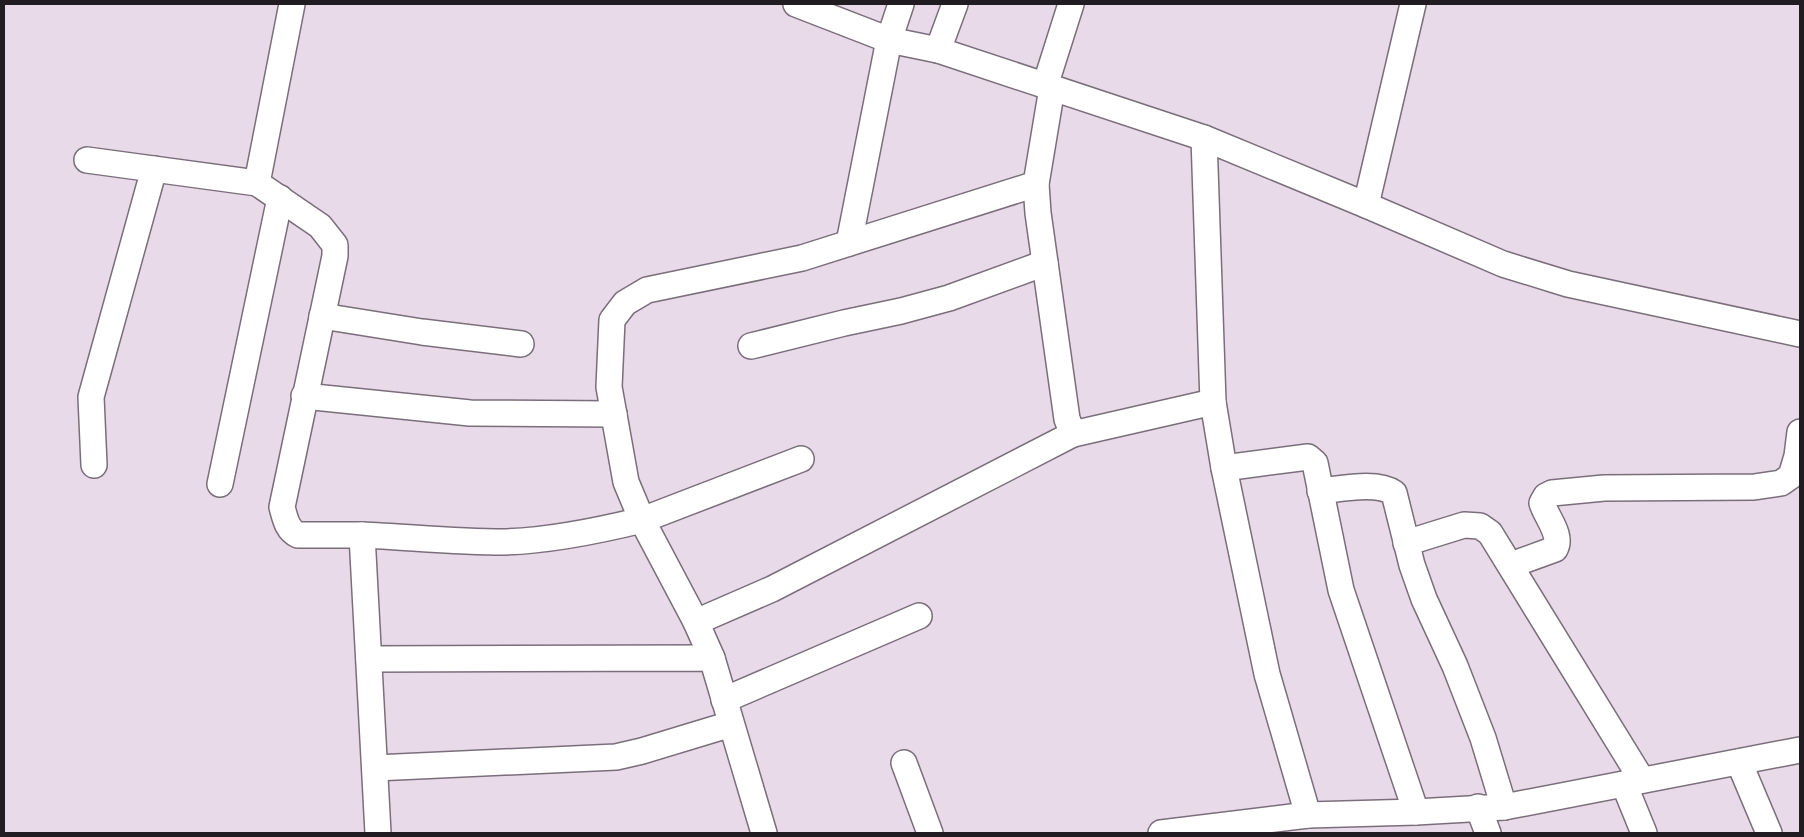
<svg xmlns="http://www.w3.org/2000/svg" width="1804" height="837" font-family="Helvetica,sans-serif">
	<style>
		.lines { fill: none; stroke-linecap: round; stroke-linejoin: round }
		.street-casing { stroke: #7b6e7b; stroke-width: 28 }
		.street { stroke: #fff; stroke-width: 25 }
	</style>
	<rect width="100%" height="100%" fill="#e8dae8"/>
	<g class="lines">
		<defs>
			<g id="street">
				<path d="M796,4l93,36 49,10 266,88 162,67 137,59 65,20 232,50"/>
				<path d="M938,50l17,-46"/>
				<path d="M1045,86l26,-82"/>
				<path d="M1204,138l9,264"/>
				<path d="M87,160l170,23 35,-179"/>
				<path d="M257,183l63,43 15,19v11l-53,251c3,11 5,23 16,28h64l16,298"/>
				<path d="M1366,205l47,-201"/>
				<path d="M849,243l40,-203 12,-36"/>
				<path d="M322,316l100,16 99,12"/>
				<path d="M751,346l93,-23 57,-12 48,-13 96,-35"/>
				<path d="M304,396l166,17 144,1"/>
				<path d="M1073,434l140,-32 11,66 43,206 41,141"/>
				<path d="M94,465l-3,-68 63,-228"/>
				<path d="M1224,468l84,-11 7,6 26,127 75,222"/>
				<path d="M220,484l60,-286"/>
				<path d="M1320,491c21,-2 57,-10 74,2l18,72 12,34 31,67 28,72 21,69"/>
				<path d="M362,535c46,2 94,7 141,7 46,-1 94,-11 139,-22l-16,-38 -17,-95 3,-67 13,-17 22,-13 155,-32 234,-74"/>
				<path d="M1406,543l58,-18 16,1 10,7 152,247"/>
				<path d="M1511,565l44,-16c8,-14 -9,-32 -13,-46l4,-7 6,-3 52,-5 150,-1 27,-4 10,-7 6,-20 3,-24"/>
				<path d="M696,622l-54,-102 159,-61"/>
				<path d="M712,658l-16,-36 76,-33 301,-155 -6,-15 -29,-206 -2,-29 16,-96"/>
				<path d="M369,659l343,-1 52,175"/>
				<path d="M724,700l195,-84"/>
				<path d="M1739,762l30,71"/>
				<path d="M904,763l26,70"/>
				<path d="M375,768l241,-11 26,-6 89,-27"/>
				<path d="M1624,784l20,49"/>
				<path d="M1478,807l10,26"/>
				<path d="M1161,833l147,-18 108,-3 88,-5 296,-57"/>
			</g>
		</defs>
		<use href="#street" class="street-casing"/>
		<use href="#street" class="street"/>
	</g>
	<rect width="1804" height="837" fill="none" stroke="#211c21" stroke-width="10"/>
</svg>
